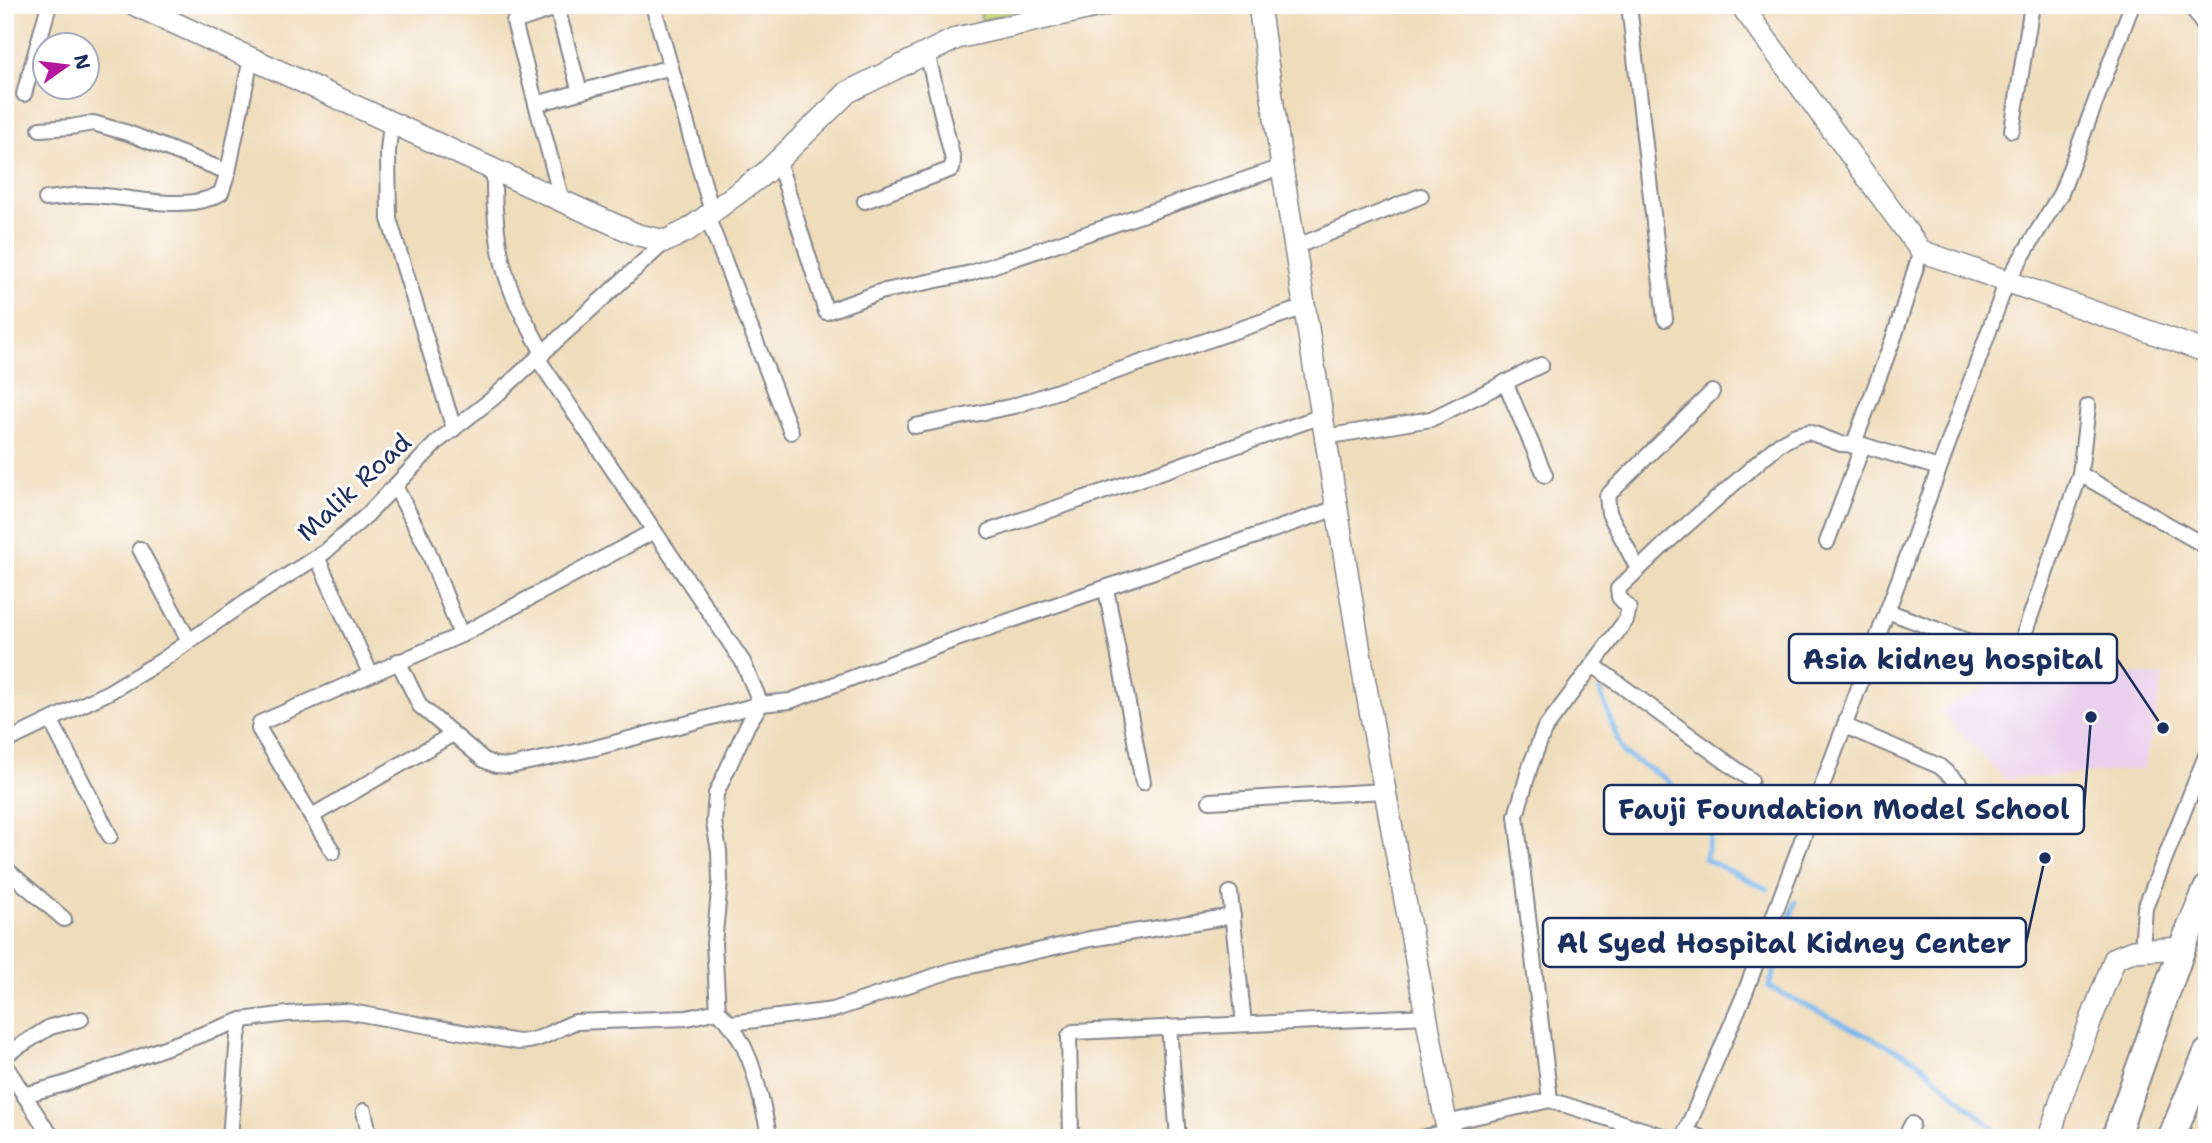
<svg xmlns="http://www.w3.org/2000/svg" width="2212" height="1143" font-family="'Shantell Sans',sans-serif">
	<style>
		.built { fill: #ead1ed }
		.green { fill: #c2d071; stroke: #6e8068; stroke-width: 2 }
		.lines { fill: none; stroke-linecap: round; stroke-linejoin: round }
		.stream { stroke: #7db9ef; stroke-width: 5 }
		.street-casing { stroke: #85868c; stroke-width: 18 }
		.secondary-casing { stroke: #85868c; stroke-width: 24 }
		.highway-casing { stroke: #85868c; stroke-width: 30 }
		.street { stroke: #fff; stroke-width: 14 }
		.secondary { stroke: #fff; stroke-width: 21 }
		.highway { stroke: #fff; stroke-width: 26 }
		.labels { text-anchor: middle; stroke-width: 6; stroke-linejoin: round; paint-order: stroke }
		.street-label { font-size: 26px; fill: #1b2f5e; stroke: #fff }
		.leader { fill: none; stroke: #1b2f5e; stroke-width: 2.5 }
		.callout-dot { fill: #1b2f5e; stroke: #fff; stroke-width: 2.5 }
		.callout { fill: #fff; stroke: #1b2f5e; stroke-width: 2.5 }
		.callout-label { font-size: 28px; text-anchor: middle; font-weight: bold; fill: #1b2f5e }
	</style>
	<rect width="100%" height="100%" fill="#fff"/>
	<filter id="ink" filterUnits="userSpaceOnUse"><feTurbulence type="fractalNoise" baseFrequency=".0143" numOctaves="2"/><feDisplacementMap in="SourceGraphic" scale="14" xChannelSelector="R" yChannelSelector="G"/><feConvolveMatrix kernelMatrix="1 2 1 2 8 2 1 2 1" color-interpolation-filters="sRGB"/></filter>
	<filter id="wash" filterUnits="userSpaceOnUse"><feTurbulence type="fractalNoise" baseFrequency=".00686" numOctaves="4" result="noise"/><feDisplacementMap in="SourceGraphic" scale="28" xChannelSelector="R" yChannelSelector="G"/><feGaussianBlur stdDeviation="1.57" result="paint"/><feColorMatrix in="noise" values="0 0 0 0 0 0 0 0 0 0 0 0 0 0 0 0 0 1.4 0 .05"/><feComposite in="paint" operator="in"/></filter>
	<g filter="url(#wash)">
		<rect width="100%" height="100%" fill="#efdcba"/>
		<path class="built" d="M2028,666l136,10 -20,93 -139,10 -65,-68z"/>
		<path class="green" d="M978,5h62l-58,16z"/>
		<g class="lines">
			<g class="stream">
				<path d="M1600,691l23,62 43,26 46,49 -7,31 62,30"/>
				<path d="M1795,902l-26,85 147,73 88,78"/>
			</g>
		</g>
	</g>
	<g filter="url(#ink)">
		<g class="lines">
			<defs>
				<g id="street">
					<path d="M653,5l59,207"/>
					<path d="M1629,5l36,314"/>
					<path d="M2191,5l16,26"/>
					<path d="M557,8l23,84"/>
					<path d="M24,94l25,-89"/>
					<path d="M536,104l135,-37"/>
					<path d="M391,122l-3,30 1,67 65,210"/>
					<path d="M40,129l31,-2 22,-4 35,10 100,39 23,-114"/>
					<path d="M2012,130l20,-125"/>
					<path d="M778,161l48,151 54,-20 91,-19 311,-106"/>
					<path d="M494,170c-1,35 3,81 15,114 8,24 23,47 34,70"/>
					<path d="M46,199c13,-1 26,-4 39,-4 41,-1 99,20 136,-2l7,-21"/>
					<path d="M562,201l-48,-179 50,-17"/>
					<path d="M865,201l87,-32 1,-9 -26,-107"/>
					<path d="M707,216l84,216"/>
					<path d="M1295,247l126,-51"/>
					<path d="M538,359l205,303 18,42"/>
					<path d="M1505,382l40,93"/>
					<path d="M2088,406l-8,68 127,73"/>
					<path d="M915,426l99,-20 291,-99"/>
					<path d="M1325,437l106,-18 110,-54"/>
					<path d="M1853,446l42,-112 26,-83"/>
					<path d="M395,486l32,62 34,87"/>
					<path d="M990,531l332,-115"/>
					<path d="M1827,542l36,-97"/>
					<path d="M140,549l49,92"/>
					<path d="M317,557l53,116"/>
					<path d="M1638,569l-29,-56 -2,-17 105,-104"/>
					<path d="M1106,589l37,193"/>
					<path d="M1887,611l115,43 17,-5 61,-175"/>
					<path d="M398,661l22,45 64,54 12,5 14,1 85,-18 166,-44 29,-3 161,-60 386,-133"/>
					<path d="M1593,665l158,115"/>
					<path d="M761,704l-13,20 -32,70 -2,29 5,28 1,30 -6,63 4,67c35,32 41,82 52,127"/>
					<path d="M51,721l59,115"/>
					<path d="M1845,726l94,40 21,18"/>
					<path d="M5,742l104,-50 52,-31 84,-59 80,-50 43,-38 70,-73 54,-42 174,-158"/>
					<path d="M1210,801l175,-10"/>
					<path d="M312,816l141,-82"/>
					<path d="M333,852l-74,-123 1,-6 201,-88 193,-104"/>
					<path d="M5,868l59,51"/>
					<path d="M1230,893l14,131"/>
					<path d="M2142,950l3,-42 62,-155"/>
					<path d="M732,1023l101,-13 120,-40 137,-31 143,-23"/>
					<path d="M1169,1027l9,111"/>
					<path d="M5,1055l45,-28 31,-8"/>
					<path d="M5,1065l41,64 8,9"/>
					<path d="M24,1095l40,-11 178,-64 45,-6 58,-3 173,31c25,-1 35,-12 57,-20l112,-4 31,-7"/>
					<path d="M1550,1100l-34,-284 14,-49 14,-37 82,-110 3,-12 -10,-11 -1,-8 46,-44 115,-101 17,-9 13,-3 32,12 22,1 76,23"/>
					<path d="M364,1111l6,27"/>
					<path d="M1446,1123l104,-23 119,38"/>
					<path d="M1686,1131l15,7"/>
					<path d="M230,1138l8,-102 4,-16"/>
					<path d="M1071,1138l-2,-102 4,-4 354,-16"/>
					<path d="M1422,1138l27,-7"/>
					<path d="M1683,1138l62,-145 156,-419 106,-293 54,-88 71,-188"/>
					<path d="M1905,1138l7,-14"/>
				</g>
				<g id="secondary">
					<path d="M135,5l427,196 76,34 28,6 22,-11 77,-57 83,-81 109,-54 147,-33"/>
					<path d="M1259,5l23,162 82,510 82,446 6,15"/>
					<path d="M1741,5l180,246 286,101"/>
					<path d="M2049,1138l15,-48 51,-132 18,-7 49,-3"/>
				</g>
				<g id="highway">
					<path d="M2115,1138l67,-190 25,-59"/>
					<path d="M2171,1138l36,-85"/>
				</g>
			</defs>
			<use href="#street" class="street-casing"/>
			<use href="#secondary" class="secondary-casing"/>
			<use href="#highway" class="highway-casing"/>
			<use href="#street" class="street"/>
			<use href="#secondary" class="secondary"/>
			<use href="#highway" class="highway"/>
		</g>
	</g>
	<g class="labels">
		<g class="street-label">
			<text transform="translate(354 487) rotate(-43)" y="9">Malik Road</text>
		</g>
	</g>
	<path class="leader" d="M2163 728L2117 659M2091 717L2084 809M2045 858L2026 943"/>
	<g class="callout-dot">
		<circle cx="2163" cy="728" r="7"/>
		<circle cx="2091" cy="717" r="7"/>
		<circle cx="2045" cy="858" r="7"/>
	</g>
	<g class="callout">
		<rect x="1789" y="634" width="328" height="49" rx="7"/>
		<rect x="1604" y="785" width="480" height="49" rx="7"/>
		<rect x="1543" y="918" width="483" height="49" rx="7"/>
	</g>
	<g class="callout-label">
		<text x="1953" y="669">Asia kidney hospital</text>
		<text x="1844" y="819">Fauji Foundation Model School</text>
		<text x="1784" y="953">Al Syed Hospital Kidney Center</text>
	</g>
	<rect width="2212" height="1143" fill="none" stroke="#fff" stroke-width="28"/>
	<g transform="translate(66 66) rotate(76)"><circle r="33" fill="#ffffff" stroke="#a4acbf" stroke-width="2"/>
	<path d="M0-5L12 26L0 18L-12 26Z" fill="#b5179e"/>
	<text y="-10" font-size="19" font-weight="bold" text-anchor="middle" fill="#1b2f5e">N</text>
	</g>
</svg>
